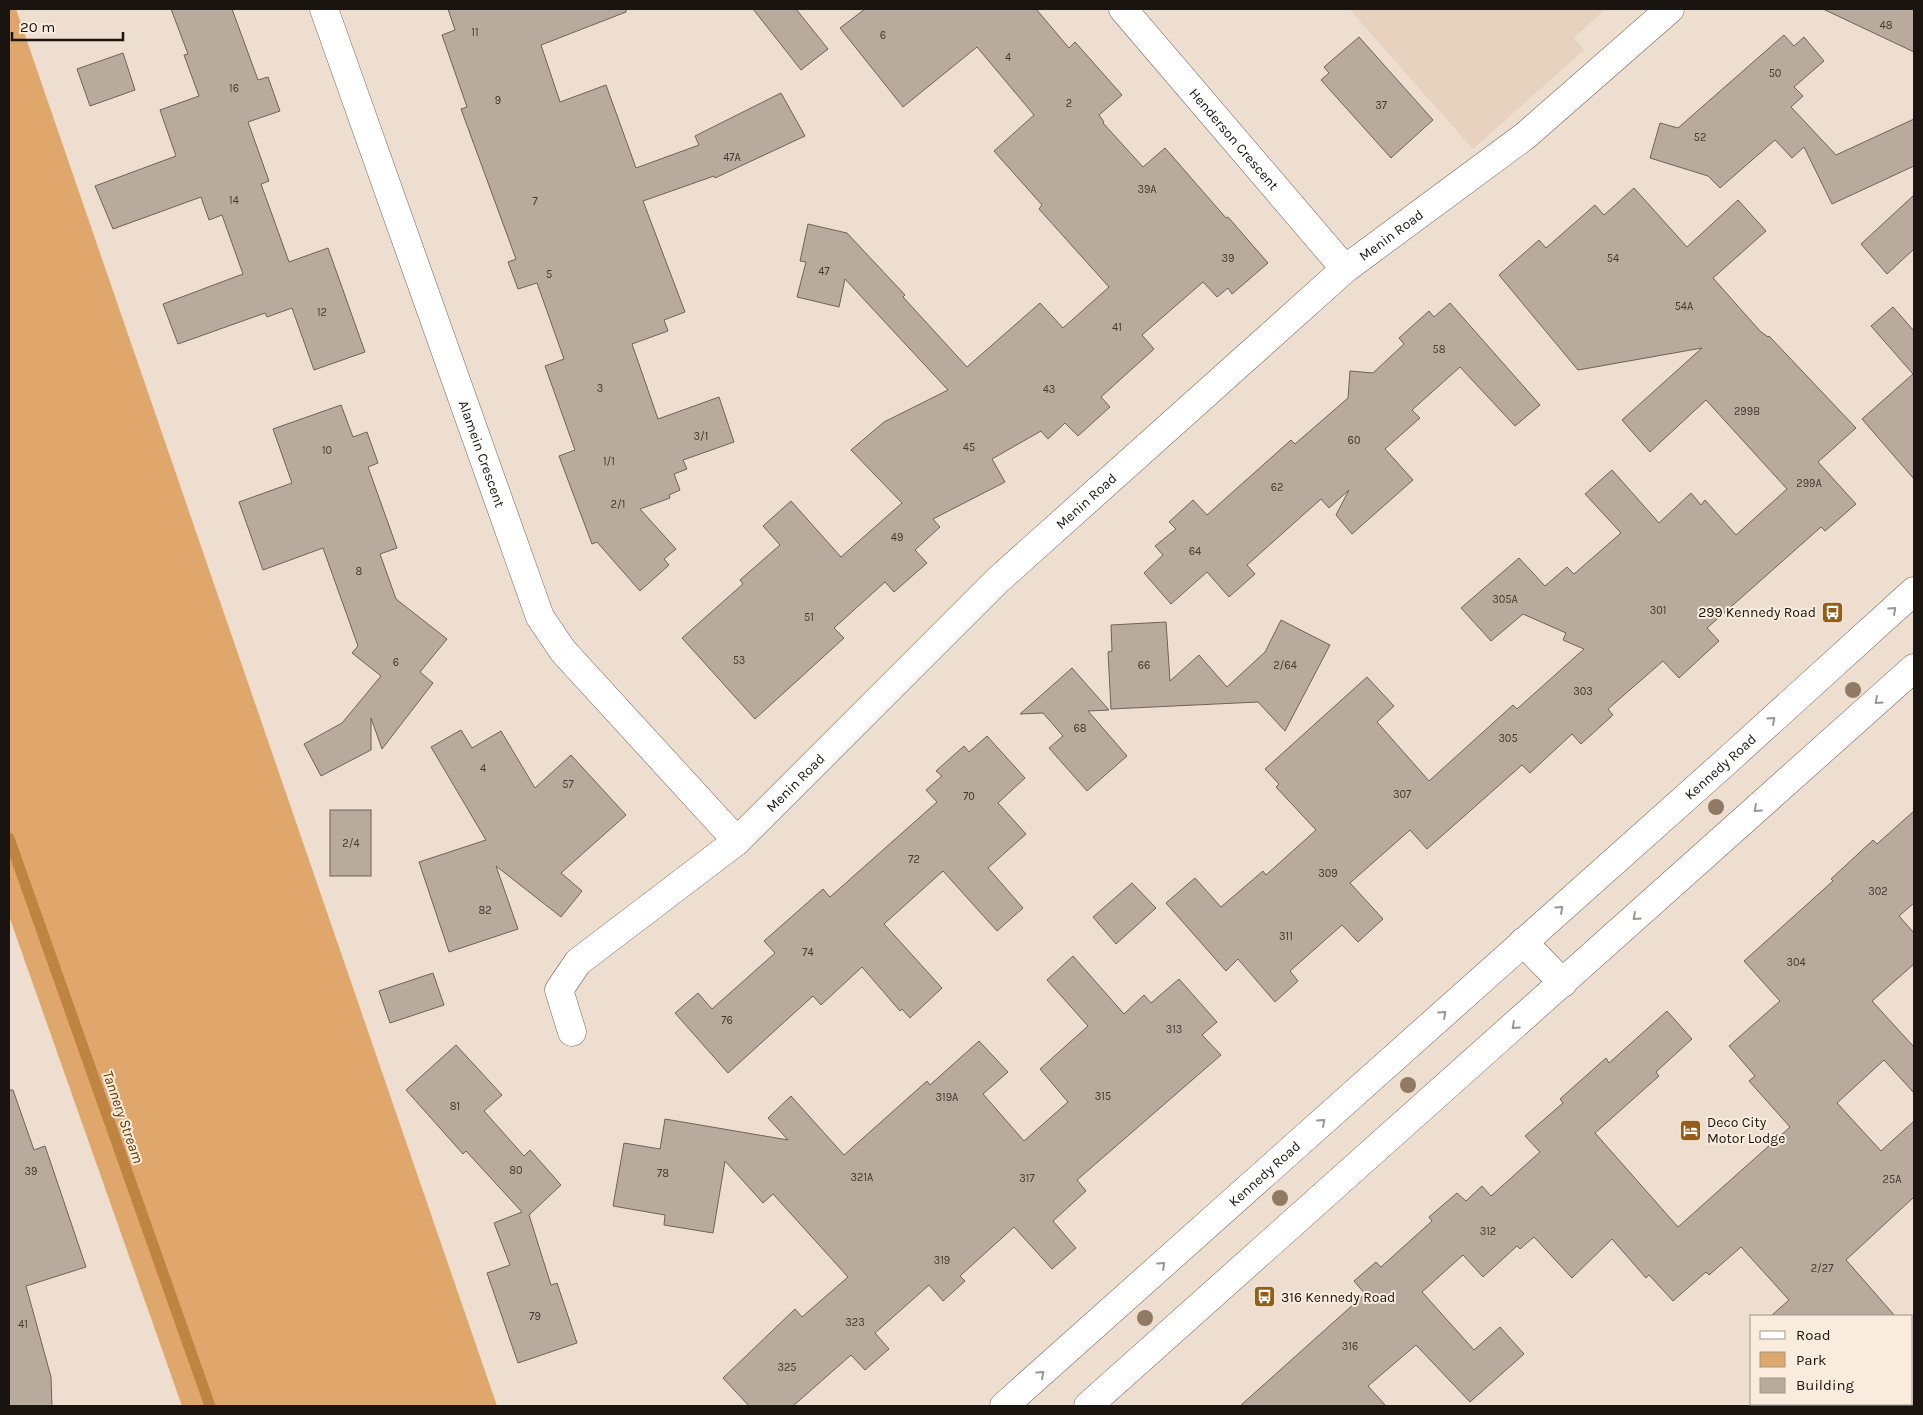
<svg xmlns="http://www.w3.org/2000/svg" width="1923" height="1415" font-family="Karla,sans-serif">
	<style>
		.built { fill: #e6d2be }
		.green { fill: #dfa76b }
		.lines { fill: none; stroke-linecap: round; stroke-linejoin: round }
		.stream { stroke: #bf8441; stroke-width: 11 }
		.building { fill: #b8aa9c; stroke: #6f6256 }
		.minor-casing { stroke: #706357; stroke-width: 29 }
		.secondary-casing { stroke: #706357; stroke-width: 29 }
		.minor { stroke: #fff; stroke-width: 28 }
		.secondary { stroke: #fff; stroke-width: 28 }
		.tree { fill: #907a64 }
		.oneway { stroke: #989593 }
		.labels { text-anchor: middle; stroke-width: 4; stroke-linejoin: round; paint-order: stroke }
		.number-label { font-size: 11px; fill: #413a32 }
		.street-label { font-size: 14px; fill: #19140f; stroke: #faecdd }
		.poi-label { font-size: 14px; fill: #19140f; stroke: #faecdd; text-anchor: start }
		.water-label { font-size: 15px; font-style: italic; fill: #623a02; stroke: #faecdd }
	</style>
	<rect width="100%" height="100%" fill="#edded0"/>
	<path class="built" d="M1349,9h256l-31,29 10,12 -111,99z"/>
	<path class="green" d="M9,9h7l481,1397h-315l-173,-490z"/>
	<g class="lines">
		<path class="stream" d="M9,838l201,568"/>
	</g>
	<g class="building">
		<path d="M171,9h61l26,71 10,-3 12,34 -32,11 21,59 -8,3 28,78 39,-14 37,104 -51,18 -22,-62 -25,9 -2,-4 -87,31 -15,-40 80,-30 -21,-59 -13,5 -8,-23 -88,32 -18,-43 81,-30 -16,-46 39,-14 -15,-41 4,-1z"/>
		<path d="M448,9h178v3l-85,33 19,57 46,-17 30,83 63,-23 -4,-9 86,-43 24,43 -90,42 -1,-2 -71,25 42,111 -21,8 4,11 -36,13 26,75 61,-22 15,45 -51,18 4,9 -13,5 6,16 -11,5 1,3 -30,11 36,40 -12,10 5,6 -29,26 -43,-49 -5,2 -33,-88 16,-6 -30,-84 19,-7 -27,-76 -19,6 -10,-27 8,-3 -55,-150 6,-2 -25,-72 13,-5z"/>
		<path d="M753,9h43l32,40 -27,21z"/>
		<path d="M865,9h171l33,39 6,-6 47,53 -23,20 5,7 -1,1 40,44 22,-19 61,70 2,-1 40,46 -36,31 -4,-6 -11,9 -14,-15 -61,53 12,14 -53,48 9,10 -32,29 -13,-13 -17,16 -7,-8 -49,28 13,23 -72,37 7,8 -25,23 12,13 -33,29 -9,-10 -51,46 10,10 -89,81 -73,-81 61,-54 -3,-4 40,-35 -17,-19 28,-25 50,56 61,-54 -51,-53 33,-28 64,-32 -103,-111 -6,28 -42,-10 9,-35 -6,-1 8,-37 39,9 58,62 -2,2 64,70 73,-64 23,25 46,-41 -70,-78 3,-4 -48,-54 40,-36 -57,-68 -74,60 -63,-79z"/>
		<path d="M1823,9h91v43z"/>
		<path d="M1784,35l10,11 10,-9 20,24 -30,26 9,9 -12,11 45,48 78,-36v47l-82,38 -28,-57 -12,11 -17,-18 -55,48 -12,-12 -58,-18 10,-35 18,5z"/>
		<path d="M1359,37l74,83 -42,38 -70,-78 8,-7 -5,-6z"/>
		<path d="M123,53l12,37 -45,16 -13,-37z"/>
		<path d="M1634,188l53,59 51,-47 28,31 -53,47 47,53 8,6 1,-1 87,92 -38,34 38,42 -31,27 -4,-4 -114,101 12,13 -40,37 -16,-17 -55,48 5,6 -32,29 -9,-10 -42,39 -8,-8 -95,84 -17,-19 -60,53 33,36 -25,23 -16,-17 -52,46 8,10 -23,21 -37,-43 -12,12 -60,-68 29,-25 26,29 42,-36 3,4 50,-45 -40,-43 3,-3 -14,-15 102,-92 27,29 -17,16 52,59 84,-76 4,4 67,-60 -21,-9 3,-7 -43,-19 -32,27 -30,-33 58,-50 26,28 22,-19 7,7 47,-41 -36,-39 27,-24 47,53 32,-30 10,12 4,-5 31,35 51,-46 -81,-89 -56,52 -28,-32 80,-72 -124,22 -79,-95 40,-35 7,8 49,-43 9,10z"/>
		<path d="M1914,195v54l-27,25 -26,-30z"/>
		<path d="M1450,303l90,102 -25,21 -55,-59 -48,43 8,8 -35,31 28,31 -61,54 -16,-19 13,-25 -20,18 -8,-9 -74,66 8,9 -26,23 -22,-25 -36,32 -27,-31 19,-18 -8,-9 21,-17 -7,-7 24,-22 14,15 84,-75 4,4 53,-46 2,-27 23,2 31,-29 -5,-6 30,-27 5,6z"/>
		<path d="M1893,307l21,24v148l-52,-60 51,-45 -42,-48z"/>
		<path d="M341,405l12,32 14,-5 11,31 -10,4 29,81 -17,6 16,45 51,40 -27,33 13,11 -51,66 -11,-31v32l-50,26 -17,-32 38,-21 39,-47 -29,-23 6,-7 -35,-98 -60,22 -24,-68 53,-19 -19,-54z"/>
		<path d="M1281,620l49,25 -45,86 -27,-29 -147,7 -3,-57 4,-1 -1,-26 55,-3 4,59 29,-26 28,32 38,-35z"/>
		<path d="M1072,668l37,42 -21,1 39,45 -40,35 -38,-43 14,-12 -20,-23 -23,1z"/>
		<path d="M461,730l11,18 29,-17 34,57 36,-33 55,60 -65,58 21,18 -21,26 -65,-51 22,63 -69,23 -30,-90 67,-22 -55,-93z"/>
		<path d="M987,736l38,42 -27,25 28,31 -38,34 35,40 -26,23 -54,-60 -59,53 58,64 -32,30 -8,-9 -2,2 -38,-44 -41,38 -8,-9 -85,77 -53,-60 23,-20 14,16 63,-56 -11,-12 59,-52 7,8 107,-95 -11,-12 16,-14 -6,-5 28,-25 5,6z"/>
		<rect x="330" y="810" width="41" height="66"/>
		<path d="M1914,811v92l-15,13 15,17v31l-42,37 42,46v46l-30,-33 -47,43 44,48 33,-30v76l-68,63 49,56h-124l18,-16 -48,-53 -32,28 -3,-3 -33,29 -24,-26 -3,3 -34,-39 -40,39 -38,-41 -14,12 -3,-3 -34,31 -20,-22 -41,37 52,58 26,-23 24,27 -54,48 -54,-57 -48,41 18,20h-146l125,-112 -11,-13 22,-19 5,5 51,-46 -3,-4 28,-24 9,8 16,-15 9,10 49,-44 -15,-16 38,-33 -3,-4 46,-41 3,5 58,-52 25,28 -36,33 3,4 -64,57 83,94 112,-100 -41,-46 6,-5 -26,-30 51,-45 -36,-40 89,-80 -2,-2 42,-39 4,4z"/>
		<path d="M1132,883l24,25 -40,36 -23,-27z"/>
		<path d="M1073,956l51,58 20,-19 7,8 28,-24 38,43 -15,13 19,20 -144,125 9,11 -33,30 23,27 -24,21 -38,-42 -54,49 5,5 -22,20 -14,-16 -54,48 14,16 -24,21 -14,-15 -58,51h-44l-26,-28 72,-69 7,8 46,-40 -75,-83 -10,9 -38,-42 -12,72 -49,-8 1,-10 -52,-9 11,-63 36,6 5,-30 123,21 -20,-22 23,-22 53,59 83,-74 3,4 49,-44 29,31 -25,22 41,47 44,-39 -28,-33 48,-43 -41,-46z"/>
		<path d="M433,973l11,32 -54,18 -11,-32z"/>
		<path d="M456,1045l46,50 -18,16 40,45 6,-6 31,35 -32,30 22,70 6,-2 20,60 -59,20 -31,-90 23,-8 -16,-42 28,-11 -56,-61 -3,3 -57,-64z"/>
		<path d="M9,1090h4l21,60 11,-4 41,121 -60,19 25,91 1,29h-43z"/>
	</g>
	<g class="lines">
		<defs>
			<g id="minor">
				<path id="s1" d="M324,9l216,608 23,34 174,190"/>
				<path id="s2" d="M1123,9l222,260"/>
				<path id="s3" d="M572,1032l-13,-42 19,-28 159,-121 261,-261 347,-311 180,-133 145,-127"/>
			</g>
			<g id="secondary">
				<path d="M1523,942l40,41"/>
				<path id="s4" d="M1004,1406l725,-647 185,-168"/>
				<path d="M1088,1406l826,-738"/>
			</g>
		</defs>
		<use href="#minor" class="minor-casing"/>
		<use href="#secondary" class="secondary-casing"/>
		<use href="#minor" class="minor"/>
		<use href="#secondary" class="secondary"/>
	</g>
	<g class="tree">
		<circle cx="1853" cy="690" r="8"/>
		<circle cx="1716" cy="807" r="8"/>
		<circle cx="1408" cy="1085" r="8"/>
		<circle cx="1280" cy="1198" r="8"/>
		<circle cx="1145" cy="1318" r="8"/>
	</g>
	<defs><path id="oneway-chevron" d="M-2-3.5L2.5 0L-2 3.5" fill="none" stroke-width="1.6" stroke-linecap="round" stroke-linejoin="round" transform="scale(1.25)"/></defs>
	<g class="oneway">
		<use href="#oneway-chevron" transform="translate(1893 610) rotate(-42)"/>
		<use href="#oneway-chevron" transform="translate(1878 701) rotate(138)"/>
		<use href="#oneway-chevron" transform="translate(1772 720) rotate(-42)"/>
		<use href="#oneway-chevron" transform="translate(1757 809) rotate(138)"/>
		<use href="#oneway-chevron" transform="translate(1560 909) rotate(-42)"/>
		<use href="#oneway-chevron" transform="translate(1636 917) rotate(138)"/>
		<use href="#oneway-chevron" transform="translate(1443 1014) rotate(-42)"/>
		<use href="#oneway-chevron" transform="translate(1515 1026) rotate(138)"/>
		<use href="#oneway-chevron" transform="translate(1322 1122) rotate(-42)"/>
		<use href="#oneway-chevron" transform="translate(1162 1265) rotate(-42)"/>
		<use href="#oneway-chevron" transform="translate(1041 1374) rotate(-42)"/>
	</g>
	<defs>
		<symbol id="bus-square" viewBox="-11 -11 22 22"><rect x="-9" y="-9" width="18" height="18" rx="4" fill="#955e18" stroke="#faecdd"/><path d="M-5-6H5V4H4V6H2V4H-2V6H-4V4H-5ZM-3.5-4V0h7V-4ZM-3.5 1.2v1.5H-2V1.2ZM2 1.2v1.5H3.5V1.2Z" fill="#fff"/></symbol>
		<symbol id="hotel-square" viewBox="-11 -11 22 22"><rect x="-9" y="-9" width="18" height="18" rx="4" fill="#955e18" stroke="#faecdd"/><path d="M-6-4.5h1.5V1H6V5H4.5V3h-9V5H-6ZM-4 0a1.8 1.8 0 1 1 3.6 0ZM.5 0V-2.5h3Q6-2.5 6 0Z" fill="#fff"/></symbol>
	</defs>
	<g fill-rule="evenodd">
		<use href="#bus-square" x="1820" y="600" width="25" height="25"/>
		<use href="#hotel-square" x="1678" y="1118" width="25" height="25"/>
		<use href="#bus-square" x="1252" y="1284" width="25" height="25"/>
	</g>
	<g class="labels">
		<g class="number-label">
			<text x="1886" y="29">48</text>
			<text x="475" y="36">11</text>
			<text x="883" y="39">6</text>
			<text x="1008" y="61">4</text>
			<text x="1775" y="77">50</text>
			<text x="234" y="92">16</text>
			<text x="498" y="104">9</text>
			<text x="1069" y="107">2</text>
			<text x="1381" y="109">37</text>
			<text x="1700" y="141">52</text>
			<text x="732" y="161">47A</text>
			<text x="1147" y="193">39A</text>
			<text x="234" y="204">14</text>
			<text x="535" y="205">7</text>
			<text x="1228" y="262">39</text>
			<text x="1613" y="262">54</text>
			<text x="824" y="275">47</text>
			<text x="549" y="278">5</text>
			<text x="1684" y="310">54A</text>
			<text x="322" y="316">12</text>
			<text x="1117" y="331">41</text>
			<text x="1439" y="353">58</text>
			<text x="600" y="392">3</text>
			<text x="1049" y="393">43</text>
			<text x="1747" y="415">299B</text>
			<text x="701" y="440">3/1</text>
			<text x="1354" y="444">60</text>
			<text x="969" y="451">45</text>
			<text x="327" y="454">10</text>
			<text x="609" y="465">1/1</text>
			<text x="1809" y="487">299A</text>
			<text x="1277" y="491">62</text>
			<text x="618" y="508">2/1</text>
			<text x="897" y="541">49</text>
			<text x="1195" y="555">64</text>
			<text x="359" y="575">8</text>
			<text x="1505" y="603">305A</text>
			<text x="1658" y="614">301</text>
			<text x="809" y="621">51</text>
			<text x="739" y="664">53</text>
			<text x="396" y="666">6</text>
			<text x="1144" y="669">66</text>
			<text x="1285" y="669">2/64</text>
			<text x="1583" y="695">303</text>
			<text x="1080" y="732">68</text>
			<text x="1508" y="742">305</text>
			<text x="483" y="772">4</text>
			<text x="568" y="788">57</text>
			<text x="1402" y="798">307</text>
			<text x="969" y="800">70</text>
			<text x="351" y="847">2/4</text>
			<text x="914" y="863">72</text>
			<text x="1328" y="877">309</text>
			<text x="1878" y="895">302</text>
			<text x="485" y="914">82</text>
			<text x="1286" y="940">311</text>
			<text x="808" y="956">74</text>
			<text x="1796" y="966">304</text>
			<text x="727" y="1024">76</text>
			<text x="1174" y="1033">313</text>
			<text x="1103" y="1100">315</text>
			<text x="947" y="1101">319A</text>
			<text x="455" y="1110">81</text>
			<text x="516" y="1174">80</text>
			<text x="31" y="1175">39</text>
			<text x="663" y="1177">78</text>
			<text x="862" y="1181">321A</text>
			<text x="1027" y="1182">317</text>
			<text x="1892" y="1183">25A</text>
			<text x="1488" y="1235">312</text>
			<text x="942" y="1264">319</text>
			<text x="1822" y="1272">2/27</text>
			<text x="535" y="1320">79</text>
			<text x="855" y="1326">323</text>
			<text x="23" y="1328">41</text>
			<text x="1350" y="1350">316</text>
			<text x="787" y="1371">325</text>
		</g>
		<g class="street-label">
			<text dy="5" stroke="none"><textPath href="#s2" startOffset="171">Henderson Crescent</textPath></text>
			<text dy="5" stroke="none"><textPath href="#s3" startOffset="1170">Menin Road</textPath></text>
			<text dy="5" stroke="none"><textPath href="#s1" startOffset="472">Alamein Crescent</textPath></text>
			<text dy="5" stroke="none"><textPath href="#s3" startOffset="765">Menin Road</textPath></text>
			<text dy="5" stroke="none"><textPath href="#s4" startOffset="960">Kennedy Road</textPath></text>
			<text dy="5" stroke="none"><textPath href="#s3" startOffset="360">Menin Road</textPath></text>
			<text dy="5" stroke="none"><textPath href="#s4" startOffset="349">Kennedy Road</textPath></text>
		</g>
		<g class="poi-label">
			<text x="1816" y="617" text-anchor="end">299 Kennedy Road</text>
			<text x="1707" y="1127">Deco City<tspan x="1707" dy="16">Motor Lodge</tspan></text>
			<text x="1281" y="1302">316 Kennedy Road</text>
		</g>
		<g class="water-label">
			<text transform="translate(123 1117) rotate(71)" y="5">Tannery Stream</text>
		</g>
	</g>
	<rect width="1923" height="1415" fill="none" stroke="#19140f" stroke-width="20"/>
	<rect x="1750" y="1315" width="162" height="90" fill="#faecdd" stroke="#a0968b"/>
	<rect x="1760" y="1331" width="25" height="8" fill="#ffffff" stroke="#a0968b"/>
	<text x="1796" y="1340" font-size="15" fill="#19140f">Road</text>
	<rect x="1760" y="1352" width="25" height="15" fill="#dfa76b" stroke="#a0968b"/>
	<text x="1796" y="1365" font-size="15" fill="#19140f">Park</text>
	<rect x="1760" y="1378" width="25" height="15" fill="#b8aa9c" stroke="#a0968b"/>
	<text x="1796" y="1390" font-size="15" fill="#19140f">Building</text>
	<path d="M12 32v8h111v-8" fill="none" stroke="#19140f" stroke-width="2.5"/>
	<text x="20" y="32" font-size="15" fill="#19140f" stroke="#faecdd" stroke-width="4" paint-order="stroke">20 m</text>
</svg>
